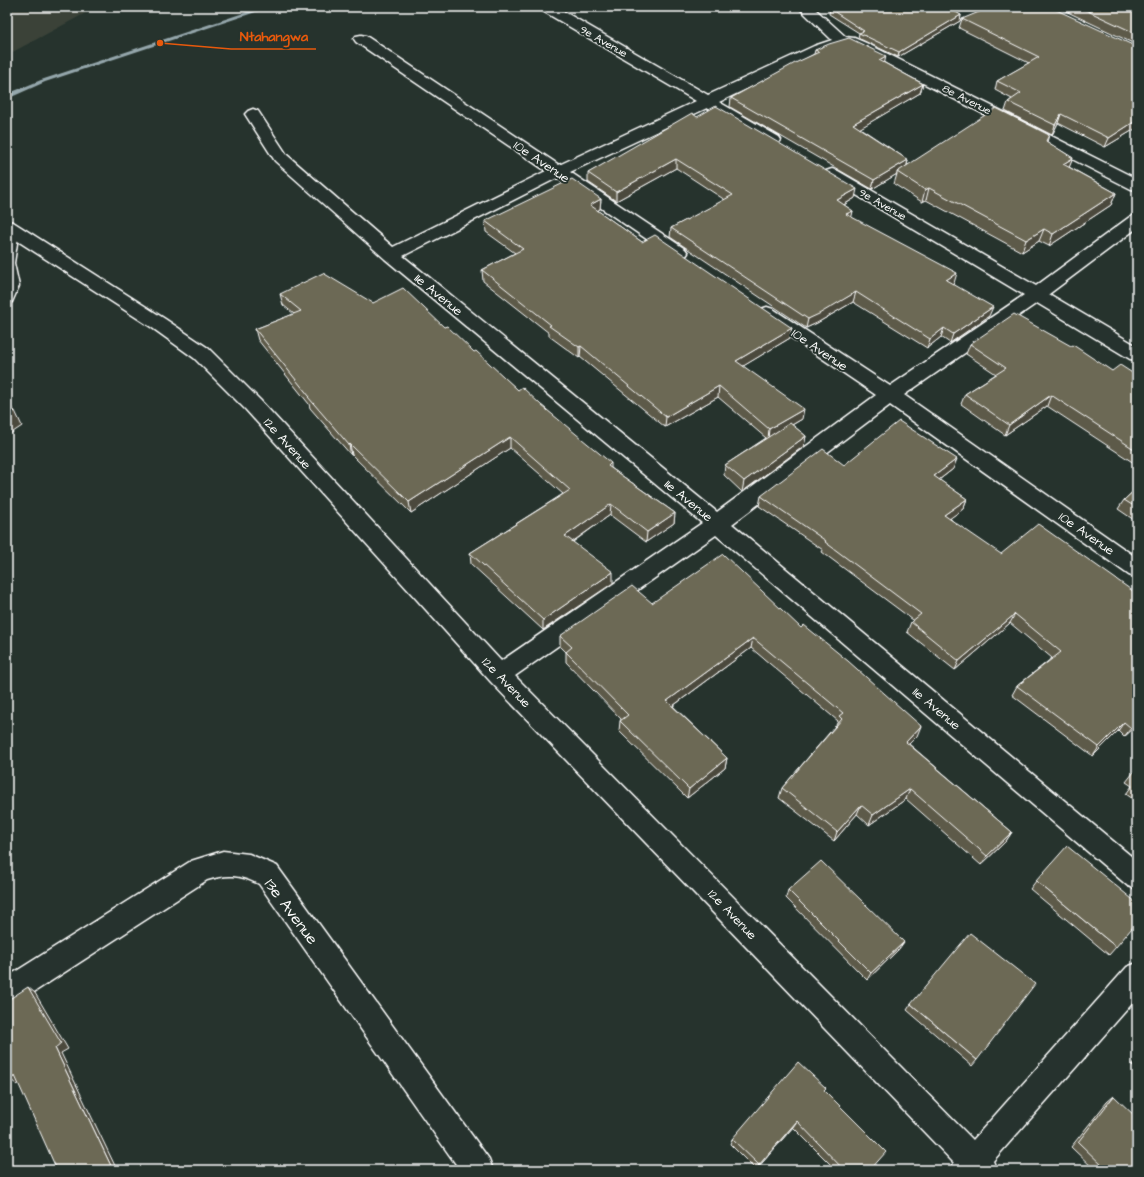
<svg xmlns="http://www.w3.org/2000/svg" width="1144" height="1177" font-family="'Architects Daughter',sans-serif">
	<style>
		.built { fill: #3b4339 }
		.lines { fill: none; stroke-linecap: round; stroke-linejoin: round }
		.stream { fill: #95a7ac; fill-rule: evenodd }
		.lane-casing { stroke: #fff; stroke-width: 3 }
		.street-casing { stroke: #fff; stroke-width: 3 }
		.lane { fill: #26332d; fill-rule: evenodd }
		.street { fill: #26332d; fill-rule: evenodd }
		.wall { fill: #5d5a49; stroke: #fff }
		.shaded-wall { fill: #4c4a3c; stroke: #fff }
		.building { fill: #6c6955; stroke: #fff }
		.labels { text-anchor: middle; stroke-width: 4; stroke-linejoin: round; paint-order: stroke }
		.far-street-label { font-size: 11px; fill: #fff; stroke: #26332d }
		.street-label { font-size: 13px; fill: #fff; stroke: #26332d }
		.near-street-label { font-size: 16px; fill: #fff; stroke: #26332d }
		.leader { fill: none; stroke: #e8590c; stroke-width: 1.5 }
		.callout-dot { fill: #e8590c; stroke: #26332d; stroke-width: 1.5 }
		.callout-label { font-size: 14px; text-anchor: middle; font-weight: bold; fill: #e8590c; stroke: #26332d; stroke-width: 4; stroke-linejoin: round; paint-order: stroke }
	</style>
	<rect width="100%" height="100%" fill="#26332d"/>
	<filter id="ink" filterUnits="userSpaceOnUse"><feTurbulence type="fractalNoise" baseFrequency=".025" numOctaves="2"/><feDisplacementMap in="SourceGraphic" scale="8" xChannelSelector="R" yChannelSelector="G"/><feConvolveMatrix kernelMatrix="1 2 1 2 8 2 1 2 1" color-interpolation-filters="sRGB"/></filter>
	<g filter="url(#ink)">
		<path class="built" d="M7,7h90l-90,48z"/>
		<g class="lines">
			<path class="stream" d="M262,7h9l-226,75 -38,17v-5l34,-14z"/>
			<defs>
				<path id="lane" d="M12,226l5,1 2,3 -5,33 5,23 -7,16 -5,2v-77z"/>
				<g id="street">
					<path d="M539,7h17l152,88 106,-49 18,-6 -34,-33h15l33,30 8,1 12,5 271,136v11l-6,-1 -275,-140 -13,-4 -19,7 -105,50 60,35 2,3 -2,3 -6,2 -6,-2 -60,-35 -137,64 115,77 3,4 -3,4 -6,2 -6,-2 -116,-79 -154,78 314,256 159,-117 -115,-78 -3,-4 3,-4 6,-2 6,2 117,77 134,-91 -198,-118 -2,-3 2,-3 6,-2 6,2 198,115 95,-70 6,-1v13l-88,66 88,52v14l-7,-1 -93,-56 -133,92 233,163v20l-8,-3 -239,-170 -158,119 405,337v28l-9,-3 -412,-351 -201,141 458,464 154,-173 10,-4v35l-144,163 4,9h-46l3,-7 -463,-481 -245,-272 -52,-52 -43,-31 -144,-93v-13l6,1 152,97 43,29 52,52 241,261 201,-138 -317,-264 -110,-98 -30,-47 3,-3 5,-2 5,2 29,44 106,92 153,-76 -190,-129 -2,-3 2,-3 5,-1 5,1 193,129 137,-64 -155,-91z"/>
					<path d="M223,851l26,3 28,12 212,293 4,11h-33l-201,-286c-20,-10 -32,-10 -52,-4l-190,123 -10,4v-30l184,-116z"/>
				</g>
			</defs>
			<use href="#lane" class="lane-casing"/>
			<use href="#street" class="street-casing"/>
			<use href="#lane" class="lane"/>
			<use href="#street" class="street"/>
		</g>
		<g class="wall">
			<path d="M1057,7h80v38z"/>
			<path d="M830,9l131,6 -1,6 -62,36 -40,-19 1,-5 -30,-19z"/>
			<path d="M962,19l175,28v83l-2,-1 -30,18 -47,-24 -6,12 -47,-24 3,-9 4,-3 -17,-9 2,-9 32,-18 -70,-35z"/>
			<path d="M815,50l70,13 38,21 -3,9 -60,35 48,32 -1,6 142,-31 -2,7 26,16 -4,9 47,26 -5,12 -62,41 -10,-5 -17,11 -96,-52 -4,2 -28,-18 3,-10 -25,15 -142,-82 1,-9 83,-44z"/>
			<path d="M697,117l158,81 -11,7 9,6 -2,6 103,66 -2,1 37,32 -39,27 -9,-6 -14,11 -74,-46 -36,21 -11,5 -136,-91 1,-9 54,-28 -49,-32 -60,33 -28,-19v-9z"/>
			<path d="M601,199l-1,10 -2,2 44,31 148,96 -47,28 59,53 -10,6 14,11 -2,10 -62,46 -18,-17 1,-10 41,-27 -48,-41 -53,30 -85,-70 -1,1 -30,-22v-3l-66,-52 -1,-11 33,-17 -29,-21 -1,-11z"/>
			<path d="M280,294l93,9 71,24 30,25 44,38 23,15 70,63 64,45 -1,10 -28,19 -36,-27 -37,27 40,41 -70,47 -72,-66 -1,-11 93,-59 -53,-46 -99,65 -59,-58h-1l-41,-47 -1,-4 -51,-64 -3,-11 39,-15 -11,-9z"/>
			<path d="M970,344l167,32v89l-90,-59 -42,29 -44,-31 4,-10 31,-20 -30,-20z"/>
			<path d="M844,465l109,4 -14,11 28,19 -4,10 -13,9 187,207 -13,12 -6,-6 -25,25 -81,-61 5,-9 35,-28 -42,-35 -55,47 -48,-38 4,-10 2,-2 -91,-68 1,-2 -64,-44 2,-10z"/>
			<path d="M1137,488v34l-19,-13 6,-9z"/>
			<path d="M652,603l149,25 116,108 -8,8 103,88 -6,9 -25,24 -75,-66 -37,26 -12,-11 -23,27 -55,-43 3,-10 54,-63 2,-4 -87,-73 -78,58 54,52 -2,10 -38,30 -68,-67 1,-10 1,-2 -55,-57v-10l-6,-6v-10z"/>
			<path d="M1137,768v34l-11,-8 6,-8 -6,-4z"/>
			<path d="M1036,881l80,66 -7,8 -79,-66z"/>
			<path d="M788,890l111,59 -32,31 -81,-82z"/>
			<path d="M911,1004l66,56 -5,6 -65,-56z"/>
			<path d="M1137,1059v11l-5,-5z"/>
			<path d="M824,1091l46,79h-34l-43,-43 -37,43 -26,-26 2,-5z"/>
			<path d="M1114,1096l23,74h-42l-24,-23 36,-45z"/>
		</g>
		<g class="shaded-wall">
			<path d="M961,15l-1,6 -62,36 1,-5z"/>
			<path d="M886,56l-2,9 -5,-5z"/>
			<path d="M923,84l-3,9 -68,40 1,-9z"/>
			<path d="M1061,114l-3,9 -6,12 3,-10z"/>
			<path d="M1137,120v3l-2,6 -30,18 4,-9z"/>
			<path d="M1073,158l-5,12 -5,-6z"/>
			<path d="M676,159v9l-60,33v-9z"/>
			<path d="M908,160l-2,9 -9,3v2l-25,15 2,-9z"/>
			<path d="M929,188l-3,12 -4,2 3,-12z"/>
			<path d="M857,189l-2,9 -20,12 2,-10z"/>
			<path d="M1116,193l-5,12 -62,41 4,-12z"/>
			<path d="M601,199l-1,10 -10,6v-10z"/>
			<path d="M853,211l-2,9 -5,-6z"/>
			<path d="M1044,229l-5,12 -17,11 4,-12z"/>
			<path d="M957,273l-3,10 -10,6 2,-9z"/>
			<path d="M856,292l-3,10 -36,21 -11,5 2,-9z"/>
			<path d="M993,307l-4,9 -39,27 3,-9z"/>
			<path d="M792,328l-2,10 -55,33 1,-10z"/>
			<path d="M944,328l-3,9 -14,11 3,-9z"/>
			<path d="M581,346l-1,11 -1,1v-11z"/>
			<path d="M719,386l-1,11 -53,30 1,-10z"/>
			<path d="M1051,395l-4,11 -42,29 4,-10z"/>
			<path d="M804,409l-2,10 -34,20 1,-10z"/>
			<path d="M15,411l7,15 -15,10v-20z"/>
			<path d="M806,436l-2,10 -62,46 2,-11z"/>
			<path d="M510,437v11l-99,65 -2,-11z"/>
			<path d="M350,444l2,11h-1l-2,-10z"/>
			<path d="M957,459l-4,10 -22,17 3,-10z"/>
			<path d="M611,463v11l-3,-8z"/>
			<path d="M967,499l-4,10 -22,16 3,-10z"/>
			<path d="M611,504l-1,11 -45,32v-11z"/>
			<path d="M675,513l-1,10 -28,19 1,-10z"/>
			<path d="M613,572v11l-70,47v-10z"/>
			<path d="M1015,614l-5,9 -55,47 4,-9z"/>
			<path d="M753,638l-2,10 -85,63 1,-10z"/>
			<path d="M1124,722l-6,9 -25,25 6,-9z"/>
			<path d="M1137,722v3l-13,12 7,-9z"/>
			<path d="M921,726l-4,10 -16,16 5,-10z"/>
			<path d="M727,758l-2,10 -38,30 2,-9z"/>
			<path d="M910,789l-4,10 -37,26 4,-10z"/>
			<path d="M861,805l-4,9 -23,27 3,-9z"/>
			<path d="M1012,832l-6,9 -25,24 6,-9z"/>
			<path d="M904,942l-5,7 -32,31 4,-7z"/>
			<path d="M28,987l7,6 33,56 -7,4 56,117h-4l-58,-122z"/>
			<path d="M15,1076l6,5 -4,4 -7,-6z"/>
			<path d="M797,1121l-4,6 -37,43 3,-5z"/>
		</g>
		<g class="building">
			<path d="M835,7h112l14,8 -62,37 -40,-19 5,-2 -34,-22z"/>
			<path d="M991,7h59l87,40v73l-28,18 -48,-24 -6,11 -47,-23 13,-9 -24,-12 42,-24 -77,-38z"/>
			<path d="M1079,7h58v27z"/>
			<path d="M849,38l37,18 -7,4 44,24 -70,40 55,36 -34,20 -143,-82 64,-35 24,-11 -4,-2 14,-6z"/>
			<path d="M716,106l141,83 -20,11 16,11 -7,3 111,59 -11,7 47,27 -40,27 -9,-6 -14,11 -74,-47 -37,22 -11,5 -137,-91 62,-33 -57,-36 -60,33 -28,-19 104,-60 5,4z"/>
			<path d="M996,108l53,27 -3,6 27,17 -10,6 53,29 -63,41 -9,-5 -18,11 -97,-52 -4,2 -28,-18z"/>
			<path d="M572,179l29,20 -11,6 52,37 13,-7 137,93 -56,33 68,48 -35,20 -50,-43 -53,31 -85,-71 -2,1 -30,-21 2,-1 -69,-55 41,-21 -38,-28z"/>
			<path d="M323,273l50,30 30,-15 41,39 3,-1 27,26 2,-1 42,39 4,-3 19,18 70,58 -3,3 67,47 -28,19 -36,-28 -46,32 48,36 -70,48 -73,-67 100,-63 -60,-53 -101,65 -59,-58 -1,1 -41,-48 1,-1 -54,-67 46,-18 -21,-17z"/>
			<path d="M1014,314l57,32 2,-1 39,26 8,-6 17,11v75l-86,-56 -42,30 -44,-31 41,-26 -36,-24z"/>
			<path d="M7,404l8,7 -8,5z"/>
			<path d="M899,421l58,38 -23,17 33,23 -23,16 57,39 37,-30 99,70v128l-6,6 -7,-6 -25,25 -82,-61 44,-34 -46,-38 -56,47 -48,-39 10,-8 -96,-72 1,-1 -65,-45 62,-47 21,16z"/>
			<path d="M790,423l16,13 -62,45 -19,-16z"/>
			<path d="M1137,488v20l-13,-8z"/>
			<path d="M723,554l78,74 3,-3 44,36 73,65 -15,16 106,90 -25,24 -77,-67 -37,26 -12,-10 -24,27 -55,-44 60,-69 -3,-3 4,-3 -90,-75 -86,63 60,57 -38,31 -69,-68 8,-6 -62,-63 6,-5 -12,-11 72,-50 20,17z"/>
			<path d="M1067,846l70,57v19l-21,25 -80,-66z"/>
			<path d="M821,861l83,81 -33,31 -83,-83z"/>
			<path d="M970,933l65,51 -58,76 -66,-56z"/>
			<path d="M28,987l33,56 -6,5 58,122h-56l-42,-94 -5,3 -3,-5v-74l4,-2z"/>
			<path d="M798,1062l28,26 -2,2 62,62 -16,18h-26l-47,-49 -38,44 -27,-26z"/>
			<path d="M1114,1096l23,22v52h-30l-29,-28z"/>
			<path d="M308,1166l2,4h-8z"/>
		</g>
	</g>
	<g class="labels">
		<g class="far-street-label">
			<text transform="translate(604 41) rotate(30)" y="4">9e Avenue</text>
			<text transform="translate(967 99) rotate(27)" y="4">8e Avenue</text>
			<text transform="translate(883 204) rotate(30)" y="4">9e Avenue</text>
		</g>
		<g class="street-label">
			<text transform="translate(542 161) rotate(34)" y="5">10e Avenue</text>
			<text transform="translate(439 294) rotate(39)" y="5">11e Avenue</text>
			<text transform="translate(820 349) rotate(34)" y="5">10e Avenue</text>
			<text transform="translate(288 443) rotate(48)" y="5">12e Avenue</text>
			<text transform="translate(689 500) rotate(39)" y="5">11e Avenue</text>
			<text transform="translate(1087 533) rotate(35)" y="5">10e Avenue</text>
			<text transform="translate(507 682) rotate(46)" y="5">12e Avenue</text>
			<text transform="translate(937 708) rotate(40)" y="5">11e Avenue</text>
			<text transform="translate(733 914) rotate(46)" y="5">12e Avenue</text>
		</g>
		<g class="near-street-label">
			<text transform="translate(292 911) rotate(53)" y="6">13e Avenue</text>
		</g>
	</g>
	<path class="leader" d="M160 43L231 49H316"/>
	<circle class="callout-dot" cx="160" cy="43" r="4"/>
	<g class="callout-label">
		<text x="274" y="41">Ntahangwa</text>
	</g>
	<rect width="1144" height="1177" fill="none" stroke="#26332d" stroke-width="24"/>
	<rect x="12" y="12" width="1120" height="1153" fill="none" stroke="#fff" stroke-width="1.5" filter="url(#ink)"/>
</svg>
